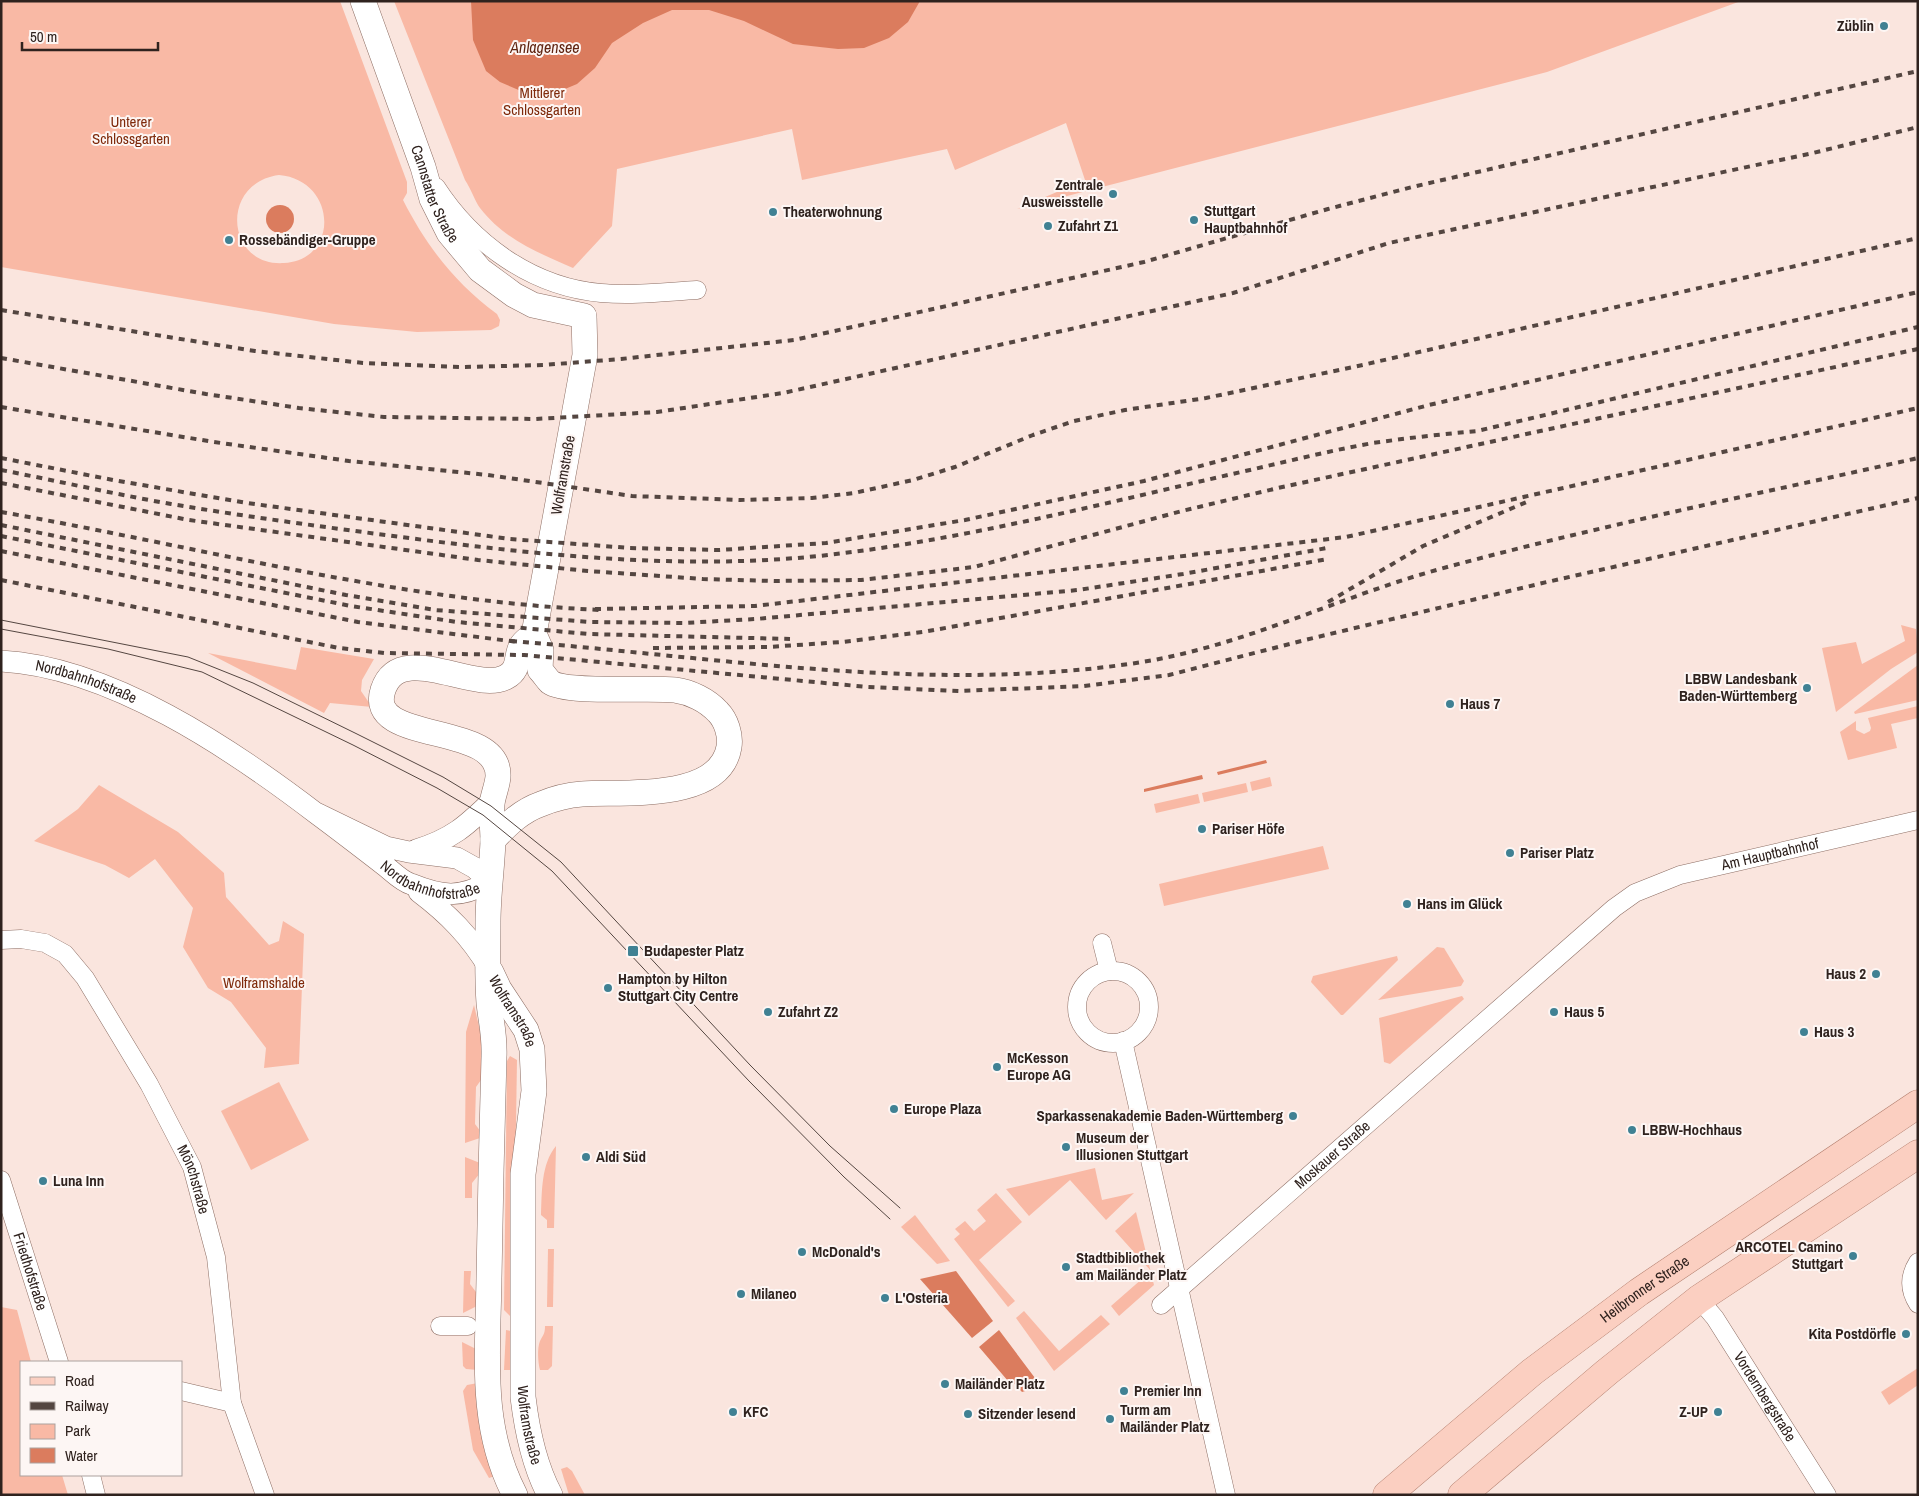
<svg xmlns="http://www.w3.org/2000/svg" width="1919" height="1496" font-family="'Archivo Narrow',sans-serif">
	<style>
		.green { fill: #f9b9a5; fill-rule: evenodd }
		.water { fill: #db7c5e }
		.lines { fill: none; stroke-linecap: round; stroke-linejoin: round }
		.minor-casing { stroke: #8d6e64; stroke-width: 19 }
		.tertiary-casing { stroke: #8d6e64; stroke-width: 22 }
		.secondary-casing { stroke: #8d6e64; stroke-width: 26 }
		.primary-casing { stroke: #b27e6d; stroke-width: 29 }
		.minor { stroke: #fff; stroke-width: 18 }
		.tertiary { stroke: #fff; stroke-width: 21 }
		.secondary { stroke: #fff; stroke-width: 25 }
		.primary { stroke: #fbcfc1; stroke-width: 28 }
		.tram { stroke: #544641; stroke-width: 1 }
		.rail { stroke: #544641; stroke-width: 4; stroke-dasharray: 6 6; stroke-linecap: butt }
		.poi-dot { fill: #408193; stroke: #fdf6f4; stroke-width: 2 }
		.labels { text-anchor: middle; stroke-width: 4; stroke-linejoin: round; paint-order: stroke }
		.poi-label { font-size: 15px; font-weight: bold; fill: #2f221e; stroke: #fdf6f4; text-anchor: start }
		.park-label { font-size: 15px; fill: #7f2a0b; stroke: #fdf6f4 }
		.street-label { font-size: 15px; fill: #2f221e; stroke: #fdf6f4 }
		.water-label { font-size: 16px; font-style: italic; fill: #602410; stroke: #fdf6f4 }
	</style>
	<rect width="100%" height="100%" fill="#fae5de"/>
	<g class="green">
		<path d="M1,1h339l67,181v11l-4,7c24,47 52,83 94,114l3,6 -1,6 -8,4 -74,2 -83,-8 -333,-57zM279,175c58,5 61,85 5,88 -58,4 -65,-80 -5,-88z"/>
		<path d="M394,1h1347l-194,71 -530,137 68,-29 -19,-57 -111,47 -8,-21 -145,31 -10,-51 -175,40 -5,57 -39,42c-36,-16 -68,-28 -93,-60 -5,-7 -9,-19 -15,-28z"/>
		<path d="M1901,625l15,4 2,23 -27,17 -55,43 -14,-64 34,-6 6,22 43,-23z"/>
		<path d="M301,647l73,12 -12,21 -1,11 11,16 -42,-4 -6,10 -116,-60 88,17z"/>
		<path d="M1918,665v35l-63,14 -1,-2z"/>
		<path d="M1918,706v12l-27,6 6,24 -49,12 -8,-28 16,-11v9l8,4 6,-3 1,-3 -3,-10z"/>
		<path d="M1270,777l2,9 -20,5 -2,-9z"/>
		<path d="M1246,783l2,9 -44,10 -2,-9z"/>
		<path d="M99,785l79,47 46,41 2,24 43,48 10,-4 4,-20 21,13 -5,130 -35,4 2,-20 -35,-46 -23,-14 -25,-41 10,-39 -38,-49 -26,19 -24,-13 -71,-24 44,-32z"/>
		<path d="M1198,794l2,9 -44,10 -2,-9z"/>
		<path d="M1323,846l6,23 -165,37 -5,-22z"/>
		<path d="M1437,947l7,1 20,33 -3,5 -83,14z"/>
		<path d="M1397,956l1,4 -55,55h-2l-30,-33 2,-6z"/>
		<path d="M1462,996l2,3 -74,65 -6,-2 -5,-44z"/>
		<path d="M474,1005l7,30v45l-5,7 -1,37 6,8 -1,6 -15,5 1,-111z"/>
		<path d="M510,1056l7,4 -4,254 -3,2 -6,-6 3,-249z"/>
		<path d="M279,1082l30,58 -58,30 -30,-59z"/>
		<path d="M556,1146l-2,82h-7v-8l-6,-5c1,-23 0,-51 15,-69z"/>
		<path d="M465,1157l15,6v10l-8,10v15h-7z"/>
		<path d="M1095,1168l7,32 32,-7 -28,27 -36,-40 -41,36 -23,-27z"/>
		<path d="M996,1193l26,29 -43,38 36,41 -7,6 -54,-68 6,-5 -5,-5 10,-8 9,10 12,-10 -9,-11z"/>
		<path d="M1136,1212l18,73 -35,31 -8,-10 40,-35 -36,-40z"/>
		<path d="M915,1215l35,46 -13,3 -36,-37z"/>
		<path d="M548,1249h6l-1,58h-6z"/>
		<path d="M464,1271h7l-1,13 9,12v9l-16,8z"/>
		<path d="M1,1307l16,3 14,52h-10v113h41l6,20h-67z"/>
		<path d="M1024,1311l35,40 42,-36 9,9 -56,47 -38,-53z"/>
		<path d="M545,1326h8l-1,40 -4,4h-8c-2,-7 -3,-22 0,-29 3,-6 5,-7 5,-15z"/>
		<path d="M506,1330l5,1 1,39h-8z"/>
		<path d="M462,1342l16,8v20l-12,-1 -3,-3z"/>
		<path d="M1918,1368v17l-29,20 -8,-13z"/>
		<path d="M478,1383l20,92 -9,3 -16,-28 -10,-59 4,-6z"/>
		<path d="M567,1467l5,4 13,24h-16l-8,-26z"/>
	</g>
	<g class="water">
		<path d="M471,1h449l-12,21 -19,16 -25,10 -26,1 -45,-5 -49,-23 -35,-11h-37l-29,13 -31,20 -17,25 -18,16 -24,10 -32,-3 -21,-9 -14,-11 -13,-31z"/>
		<circle cx="280" cy="219" r="14"/>
		<path d="M1266,760l1,3 -49,12 -1,-3z"/>
		<path d="M1202,775l1,4 -59,13v-3z"/>
		<path d="M956,1271l37,50 -21,17 -52,-59z"/>
		<path d="M999,1330l42,56 -19,6 -11,-12 -3,1 -29,-34z"/>
	</g>
	<g class="lines">
		<defs>
			<g id="minor">
				<path d="M436,187c37,57 96,100 165,106 32,3 64,-1 96,-3"/>
				<path id="s1" d="M1,940l20,-1 24,4 20,11 20,24 64,106 43,83 24,90 16,146 33,92"/>
				<path d="M1102,943l7,28"/>
				<circle cx="1113" cy="1007" r="36"/>
				<path d="M1123,1041l103,454"/>
				<path id="s2" d="M1,1180l58,182"/>
				<path d="M1918,1262c-9,14 -9,28 0,42"/>
				<path id="s3" d="M1699,1299l16,19 112,177"/>
				<path id="s4" d="M1161,1305l453,-397 21,-15 45,-18 238,-55"/>
				<path d="M440,1326h28"/>
				<path d="M181,1391l51,12"/>
				<path d="M91,1475l5,20"/>
			</g>
			<g id="tertiary">
				<path id="s5" d="M1,661c110,6 231,88 316,153 23,17 45,34 67,51 8,6 17,16 27,19 32,13 49,14 79,-2l-15,-14 -18,-10 -48,-6 -23,-5 -70,-34"/>
				<path d="M416,850c36,-11 50,-24 76,-49"/>
				<path d="M419,892c29,22 51,44 70,76"/>
			</g>
			<g id="secondary">
				<path id="s6" d="M363,1l60,166 9,32 17,34 31,37 34,25 19,10 51,11 1,39 -51,279 7,16 -1,20c4,4 7,9 10,12 16,12 100,5 125,8 15,2 32,10 43,22 8,8 13,23 11,35 -9,55 -107,44 -147,47 -14,1 -29,5 -41,10 -20,7 -34,21 -48,36"/>
				<path id="s7" d="M491,972l8,17 27,41 6,19 2,42 -11,83v223c4,34 11,68 27,98"/>
				<path d="M515,1495c-36,-69 -27,-141 -26,-217 1,-74 3,-147 5,-221 1,-21 -3,-35 -5,-54 -2,-26 -1,-54 -1,-81 0,-27 4,-54 5,-81 0,-12 -2,-25 -1,-37 1,-9 5,-17 6,-27 3,-57 -133,-31 -115,-87 17,-51 91,4 123,-13 15,-8 9,-21 16,-32 2,-4 9,-8 12,-11"/>
			</g>
			<g id="primary">
				<path id="s8" d="M1387,1495l145,-123 107,-80 279,-188"/>
				<path d="M1462,1495l145,-123 92,-73 219,-145"/>
			</g>
		</defs>
		<use href="#minor" class="minor-casing"/>
		<use href="#tertiary" class="tertiary-casing"/>
		<use href="#secondary" class="secondary-casing"/>
		<use href="#primary" class="primary-casing"/>
		<use href="#minor" class="minor"/>
		<use href="#tertiary" class="tertiary"/>
		<use href="#secondary" class="secondary"/>
		<use href="#primary" class="primary"/>
		<g class="tram">
			<path d="M1,620l187,37 65,26 104,51 86,43 48,29 70,56 189,203 80,81 70,62"/>
			<path d="M1,629l107,20 94,23 151,73 84,43 46,27 69,56 197,210 95,96 46,42"/>
		</g>
		<g class="rail">
			<path d="M1,310l254,41 108,12 99,4 81,-2 78,-6 173,-19 350,-78 184,-53 84,-22 506,-116"/>
			<path d="M1,358l205,36 93,14 85,9 151,2 122,-7 126,-19 450,-100 156,-50 424,-90 105,-26"/>
			<path d="M1,407l213,35 135,19 139,14 144,21 108,4 72,-2 42,-5 59,-13 42,-13 78,-32 41,-14 51,-11 81,-12 152,-32 560,-128"/>
			<path d="M1,458l112,22 134,23 263,36 120,9 89,2 107,-7 139,-23 179,-39 285,-76 489,-113"/>
			<path d="M1,470c57,11 113,24 170,34 84,14 168,25 253,36 134,17 269,30 404,15 139,-16 277,-52 413,-83 44,-10 87,-21 132,-29 35,-5 70,-9 104,-12l441,-104"/>
			<path d="M1,483l188,37 289,40 110,11 115,8 72,2 86,-1 113,-13 208,-56 96,-23 640,-139"/>
			<path d="M1,512c200,35 396,89 600,98"/>
			<path d="M1,525l345,70 89,15 155,12 94,1 72,-4 322,-29 105,-16 144,-26"/>
			<path d="M1,536l350,70 106,16 131,12 202,5"/>
			<path d="M1,551l357,71 160,20"/>
			<path d="M1,580l338,68 45,5 140,2 344,32 91,4 125,-5 85,-11 136,-35 242,-58 371,-84"/>
			<path d="M1328,602l95,-56 106,-45"/>
			<path d="M595,609l160,-3 591,-69 572,-129"/>
			<path d="M511,641c208,16 417,53 625,22 106,-16 202,-66 304,-94 157,-43 318,-75 478,-111"/>
			<path d="M653,648l115,-1 74,-5 81,-10 405,-73"/>
		</g>
	</g>
	<g class="poi-dot">
		<circle cx="1884" cy="26" r="5"/>
		<circle cx="1113" cy="194" r="5"/>
		<circle cx="773" cy="212" r="5"/>
		<circle cx="1194" cy="220" r="5"/>
		<circle cx="1048" cy="226" r="5"/>
		<circle cx="229" cy="240" r="5"/>
		<circle cx="1807" cy="688" r="5"/>
		<circle cx="1450" cy="704" r="5"/>
		<circle cx="1202" cy="829" r="5"/>
		<circle cx="1510" cy="853" r="5"/>
		<circle cx="1407" cy="904" r="5"/>
		<rect x="627" y="945" width="12" height="12" rx="2.5"/>
		<circle cx="1876" cy="974" r="5"/>
		<circle cx="608" cy="988" r="5"/>
		<circle cx="768" cy="1012" r="5"/>
		<circle cx="1554" cy="1012" r="5"/>
		<circle cx="1804" cy="1032" r="5"/>
		<circle cx="997" cy="1067" r="5"/>
		<circle cx="894" cy="1109" r="5"/>
		<circle cx="1293" cy="1116" r="5"/>
		<circle cx="1632" cy="1130" r="5"/>
		<circle cx="1066" cy="1147" r="5"/>
		<circle cx="586" cy="1157" r="5"/>
		<circle cx="43" cy="1181" r="5"/>
		<circle cx="802" cy="1252" r="5"/>
		<circle cx="1853" cy="1256" r="5"/>
		<circle cx="1066" cy="1267" r="5"/>
		<circle cx="741" cy="1294" r="5"/>
		<circle cx="885" cy="1298" r="5"/>
		<circle cx="1906" cy="1334" r="5"/>
		<circle cx="945" cy="1384" r="5"/>
		<circle cx="1124" cy="1391" r="5"/>
		<circle cx="733" cy="1412" r="5"/>
		<circle cx="1718" cy="1412" r="5"/>
		<circle cx="968" cy="1414" r="5"/>
		<circle cx="1110" cy="1419" r="5"/>
	</g>
	<g class="labels">
		<g class="poi-label">
			<text x="1874" y="31" text-anchor="end">Züblin</text>
			<text x="1103" y="190" text-anchor="end">Zentrale<tspan x="1103" dy="17">Ausweisstelle</tspan></text>
			<text x="1204" y="216">Stuttgart<tspan x="1204" dy="17">Hauptbahnhof</tspan></text>
			<text x="783" y="217">Theaterwohnung</text>
			<text x="1058" y="231">Zufahrt Z1</text>
			<text x="239" y="245">Rossebändiger-Gruppe</text>
			<text x="1797" y="684" text-anchor="end">LBBW Landesbank<tspan x="1797" dy="17">Baden-Württemberg</tspan></text>
			<text x="1460" y="709">Haus 7</text>
			<text x="1212" y="834">Pariser Höfe</text>
			<text x="1520" y="858">Pariser Platz</text>
			<text x="1417" y="909">Hans im Glück</text>
			<text x="644" y="956">Budapester Platz</text>
			<text x="1866" y="979" text-anchor="end">Haus 2</text>
			<text x="618" y="984">Hampton by Hilton<tspan x="618" dy="17">Stuttgart City Centre</tspan></text>
			<text x="778" y="1017">Zufahrt Z2</text>
			<text x="1564" y="1017">Haus 5</text>
			<text x="1814" y="1037">Haus 3</text>
			<text x="1007" y="1063">McKesson<tspan x="1007" dy="17">Europe AG</tspan></text>
			<text x="904" y="1114">Europe Plaza</text>
			<text x="1283" y="1121" text-anchor="end">Sparkassenakademie Baden-Württemberg</text>
			<text x="1642" y="1135">LBBW-Hochhaus</text>
			<text x="1076" y="1143">Museum der<tspan x="1076" dy="17">Illusionen Stuttgart</tspan></text>
			<text x="596" y="1162">Aldi Süd</text>
			<text x="53" y="1186">Luna Inn</text>
			<text x="1843" y="1252" text-anchor="end">ARCOTEL Camino<tspan x="1843" dy="17">Stuttgart</tspan></text>
			<text x="812" y="1257">McDonald's</text>
			<text x="1076" y="1263">Stadtbibliothek<tspan x="1076" dy="17">am Mailänder Platz</tspan></text>
			<text x="751" y="1299">Milaneo</text>
			<text x="895" y="1303">L'Osteria</text>
			<text x="1896" y="1339" text-anchor="end">Kita Postdörfle</text>
			<text x="955" y="1389">Mailänder Platz</text>
			<text x="1134" y="1396">Premier Inn</text>
			<text x="1120" y="1415">Turm am<tspan x="1120" dy="17">Mailänder Platz</tspan></text>
			<text x="743" y="1417">KFC</text>
			<text x="1708" y="1417" text-anchor="end">Z-UP</text>
			<text x="978" y="1419">Sitzender lesend</text>
		</g>
		<g class="park-label">
			<text x="542" y="98">Mittlerer<tspan x="542" dy="17">Schlossgarten</tspan></text>
			<text x="131" y="127">Unterer<tspan x="131" dy="17">Schlossgarten</tspan></text>
			<text x="264" y="988">Wolframshalde</text>
		</g>
		<g class="street-label">
			<text dy="5" stroke="none"><textPath href="#s6" startOffset="206">Cannstatter Straße</textPath></text>
			<text transform="translate(563 475) rotate(-80)" y="5">Wolframstraße</text>
			<text dy="5" stroke="none"><textPath href="#s5" startOffset="88">Nordbahnhofstraße</textPath></text>
			<text dy="5" stroke="none"><textPath href="#s4" startOffset="769">Am Hauptbahnhof</textPath></text>
			<text dy="5" stroke="none"><textPath href="#s5" startOffset="491">Nordbahnhofstraße</textPath></text>
			<text dy="5" stroke="none"><textPath href="#s7" startOffset="45">Wolframstraße</textPath></text>
			<text dy="5" stroke="none"><textPath href="#s4" startOffset="228">Moskauer Straße</textPath></text>
			<text dy="5" stroke="none"><textPath href="#s1" startOffset="328">Mönchstraße</textPath></text>
			<text dy="5" stroke="none"><textPath href="#s2" startOffset="96">Friedhofstraße</textPath></text>
			<text dy="5" stroke="none"><textPath href="#s8" startOffset="330">Heilbronner Straße</textPath></text>
			<text dy="5" stroke="none"><textPath href="#s3" startOffset="118">Vordernbergstraße</textPath></text>
			<text dy="5" stroke="none"><textPath href="#s7" startOffset="465">Wolframstraße</textPath></text>
		</g>
		<g class="water-label">
			<text x="545" y="53">Anlagensee</text>
		</g>
	</g>
	<rect width="1919" height="1496" fill="none" stroke="#2f221e" stroke-width="5"/>
	<rect x="20" y="1361" width="162" height="115" fill="#fdf6f4" stroke="#aba19e"/>
	<rect x="30" y="1377" width="25" height="8" fill="#fbcfc1" stroke="#aba19e"/>
	<text x="65" y="1386" font-size="15" fill="#2f221e">Road</text>
	<rect x="30" y="1402" width="25" height="8" fill="#544641" stroke="#aba19e"/>
	<text x="65" y="1411" font-size="15" fill="#2f221e">Railway</text>
	<rect x="30" y="1424" width="25" height="15" fill="#f9b9a5" stroke="#aba19e"/>
	<text x="65" y="1436" font-size="15" fill="#2f221e">Park</text>
	<rect x="30" y="1448" width="25" height="15" fill="#db7c5e" stroke="#aba19e"/>
	<text x="65" y="1461" font-size="15" fill="#2f221e">Water</text>
	<path d="M22 42v8h136v-8" fill="none" stroke="#2f221e" stroke-width="2.5"/>
	<text x="30" y="42" font-size="15" fill="#2f221e" stroke="#fdf6f4" stroke-width="4" paint-order="stroke">50 m</text>
</svg>
